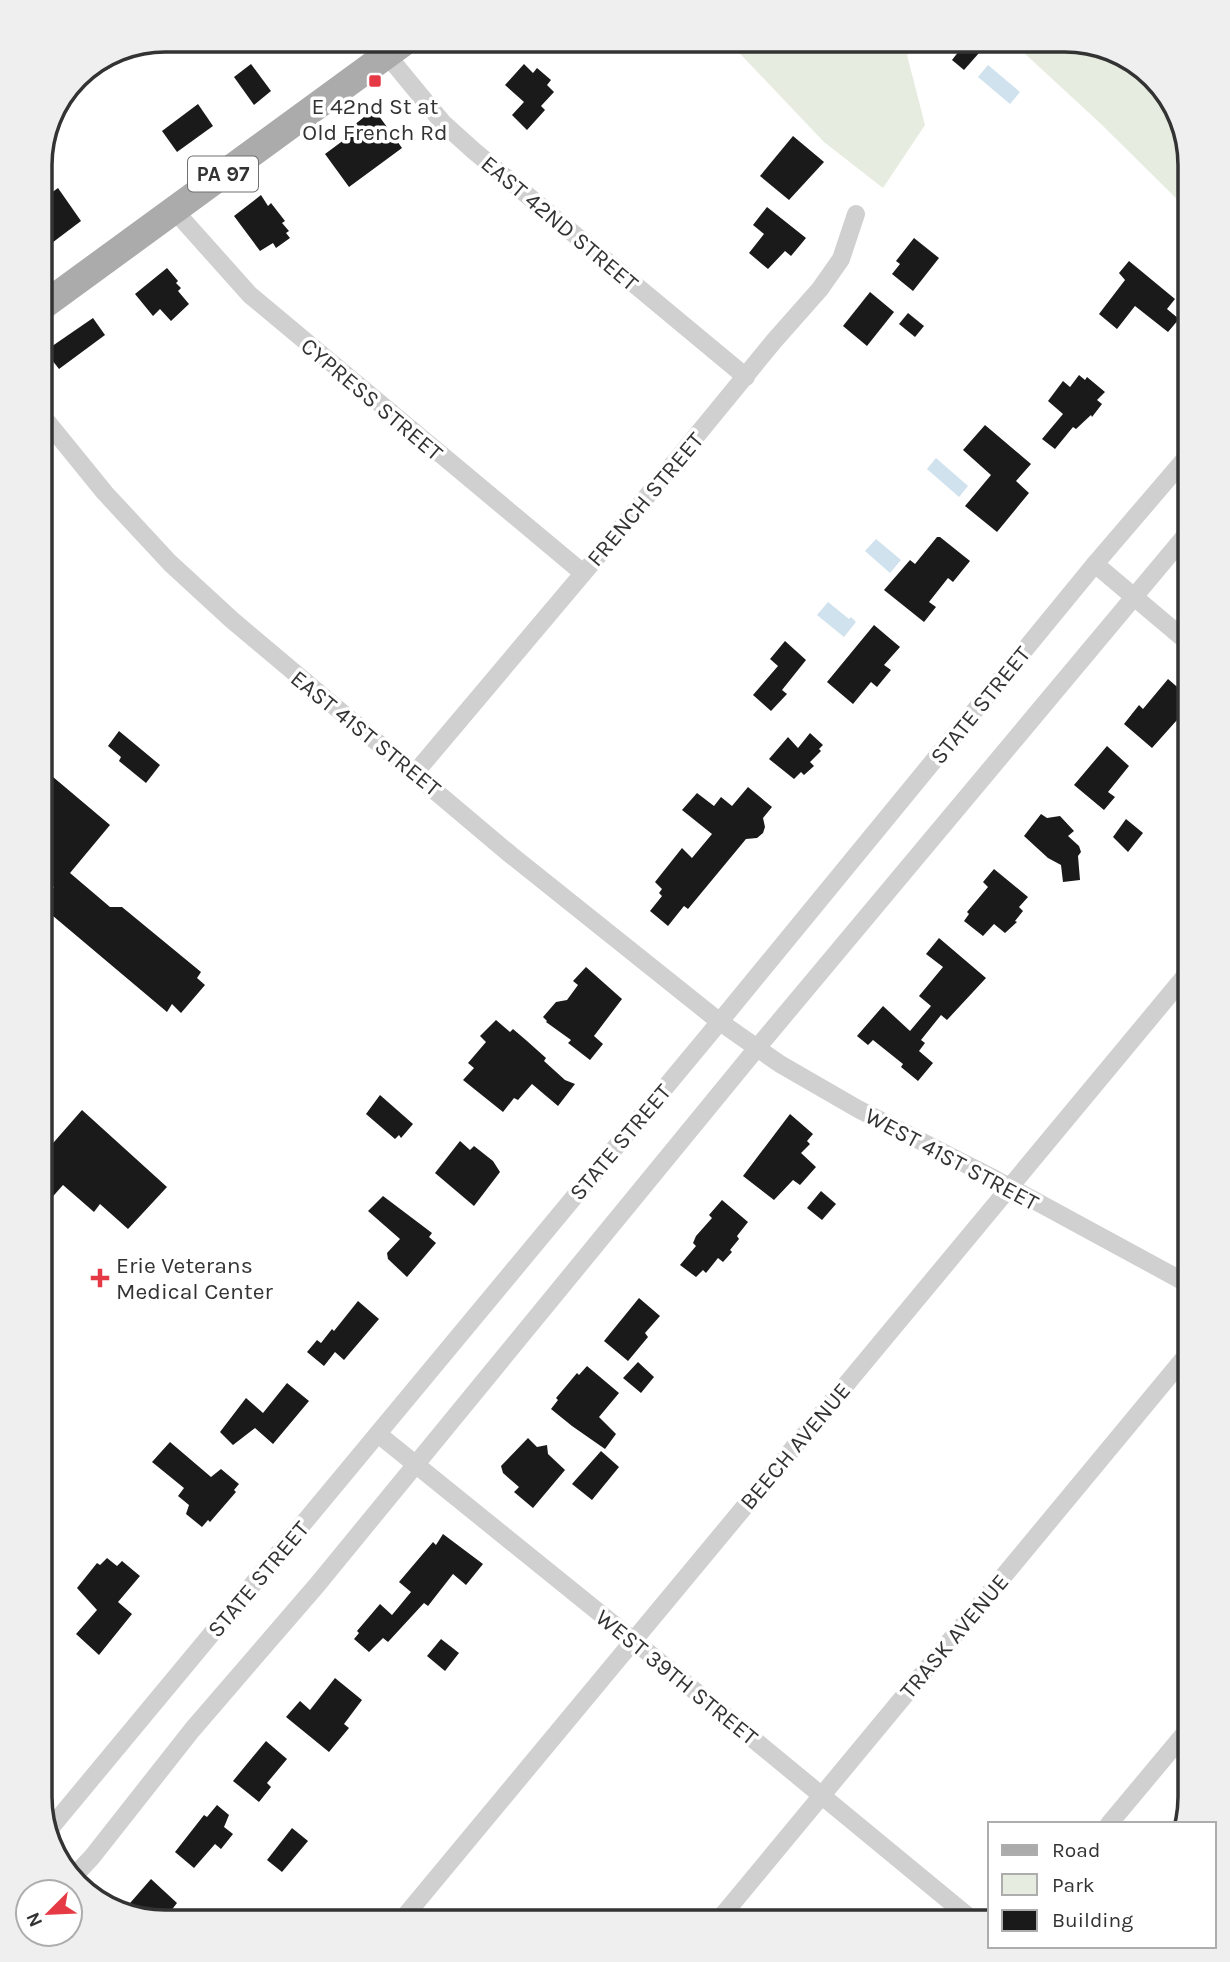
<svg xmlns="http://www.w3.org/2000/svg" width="1230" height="1962" font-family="Karla,sans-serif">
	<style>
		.green { fill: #e6ecdf }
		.water { fill: #cfe2ee }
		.building { fill: #1a1a1a }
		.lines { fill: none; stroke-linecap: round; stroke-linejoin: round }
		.street { stroke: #d0d0d0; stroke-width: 18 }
		.primary { stroke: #ababab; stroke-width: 28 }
		.poi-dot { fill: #e63946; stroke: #fff; stroke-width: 2.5 }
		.labels { text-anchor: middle; stroke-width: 7; stroke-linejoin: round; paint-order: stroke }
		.shield { fill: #fff; stroke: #707070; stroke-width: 2 }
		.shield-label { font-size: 21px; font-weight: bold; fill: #333 }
		.poi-label { font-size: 23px; fill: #333; stroke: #fff }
		.street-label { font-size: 23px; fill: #333; stroke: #fff }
		.rim { fill: none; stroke: #333; stroke-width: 3.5 }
	</style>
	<rect width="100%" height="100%" fill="#fff"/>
	<g class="green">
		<path d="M727,40l208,1 -28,14 18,70 -42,63 -59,-46z"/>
		<path d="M1011,41h63l61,21 42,47 13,56v47l-89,-88z"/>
	</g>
	<g class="water">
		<path d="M988,65l32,27 -10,12 -32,-27z"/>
		<path d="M936,458l32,28 -9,11 -32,-28z"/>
		<path d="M876,539l25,21 -11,13 -25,-22z"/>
		<path d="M828,602l21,17 2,-2 5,5 -12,15 -27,-22z"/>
	</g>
	<g class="building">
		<path d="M966,42l13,11 -15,17 -12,-10z"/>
		<path d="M251,64l20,27 -17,14 -20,-28z"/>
		<path d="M524,64l9,9 4,-5 14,12 -4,5 7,7 -13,14 4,4 -18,20 -15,-15 12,-13 -19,-17z"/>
		<path d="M198,104l15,22 -36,26 -15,-21z"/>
		<path d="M374,109l28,39 -53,39 -24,-33 27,-20 -4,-4z"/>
		<path d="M793,136l31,26 -35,38 -29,-24z"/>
		<path d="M58,188l23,33 -41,31v-51z"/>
		<path d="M261,195l7,11 3,-3 14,18 -3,2 7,8 -3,2 4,5 -14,10 -3,-5 -13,8 -26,-35z"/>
		<path d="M767,207l39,31 -15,18 -6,-5 -17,18 -19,-16 15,-19 -11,-9z"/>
		<path d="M914,238l25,20 -26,33 -21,-17 8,-10 -4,-3z"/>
		<path d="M1129,261l46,38 -8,10 12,10 -11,13 -33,-26 -18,23 -18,-15 26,-34 -6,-7z"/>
		<path d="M167,268l11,13 -2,2 5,5 -3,3 11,13 -18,17 -11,-12 -7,7 -18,-22z"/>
		<path d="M870,292l24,20 -27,34 -24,-20z"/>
		<path d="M908,313l16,13 -9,11 -16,-13z"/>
		<path d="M93,318l12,17 -46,34 -14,-18z"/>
		<path d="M1079,375l6,5 2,-3 18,15 -8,8 5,4 -10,13 -1,-2 -15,14 -3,-2 -18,22 -13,-10 21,-25 -15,-13 15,-20 7,6z"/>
		<path d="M985,425l46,39 -15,17 13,12 -32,39 -32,-26 26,-31 -28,-25z"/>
		<path d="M937,537h3l30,24 -17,21 -5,-4 -19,24 7,5 -12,15 -40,-32 26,-30 5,4z"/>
		<path d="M874,625l26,22 -16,18 7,5 -14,17 -6,-5 -18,22 -26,-22z"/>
		<path d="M785,641l21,19 -24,30 5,4 -16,17 -18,-16 25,-29 -8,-7z"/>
		<path d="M1168,679l22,19v33l-13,-11 -25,28 -28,-24 15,-19 4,4z"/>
		<path d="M119,731l41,34 -14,18 -27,-22 2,-4 -13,-11z"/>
		<path d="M810,733l13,12 -4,4 2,2 -11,11 4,4 -10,9 -3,-3 -7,7 -25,-20 19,-22 10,11z"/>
		<path d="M1107,746l22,20 -21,26 7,5 -11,13 -30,-25z"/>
		<path d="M40,766l70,59 -40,48 40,34h12l79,65 -4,6 8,7 -24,28 -9,-9 -5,8 -127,-107 14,-18 -14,-11z"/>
		<path d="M748,787l24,20 -9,11 2,9 -2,6 -6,5 -11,1 -58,70 -4,-3 -16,20 -18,-15 12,-15 -3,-3 3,-4 -7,-7 27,-34 10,10 20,-24 -30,-24 15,-17 17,13 7,-9 11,9z"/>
		<path d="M1041,814l6,4 13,-2 14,15 -6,5 11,10 2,6 -3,4 2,24 -17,2 -2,-17 -13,-7 -24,-22z"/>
		<path d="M1126,819l17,14 -15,19 -15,-15z"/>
		<path d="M994,869l34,28 -9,10 4,4 -8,10 2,1 -12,11 -11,-9 -11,12 -19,-15 5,-7 -2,-2 21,-25 -5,-5z"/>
		<path d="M939,938l47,40 -39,42 -6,-5 -20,25 4,3 -6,8 14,12 -15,18 -17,-14 2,-3 -30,-24 -5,5 -11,-9 26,-30 27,25 21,-25 -12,-10 24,-29 -17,-13z"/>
		<path d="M586,967l36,32 -28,37 9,8 -13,16 -22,-17 3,-3 -25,-18 1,-1 -4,-4 13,-15 11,-2 11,-15 -5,-4z"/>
		<path d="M496,1020l14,12 3,-3 14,12 19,17 -2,3 21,19 10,4 -17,22 -26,-22 -14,16 -4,-2 -11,14 -40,-32 11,-12 -6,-5 18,-21 -6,-6z"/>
		<path d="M380,1095l33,29 -12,14 -2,-3 -4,4 -29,-25z"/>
		<path d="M82,1110l85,77 -39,42 -28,-25 -6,8 -31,-27 -23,26v-53z"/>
		<path d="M790,1114l23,20 -6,7 3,3 -9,9 15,14 -16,18 -7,-5 -19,20 -31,-24z"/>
		<path d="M460,1141l10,9 4,-4 19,15 7,11 -26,34 -39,-33z"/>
		<path d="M821,1191l15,13 -14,16 -15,-12z"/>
		<path d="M383,1196l49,37 -3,4 7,6 -29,34 -19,-18 -1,-6 13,-14 -32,-28z"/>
		<path d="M722,1200l26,22 -11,14 2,3 -9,11 2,2 -9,10 -5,-4 -12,15 -3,-3 -7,7 -16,-12 16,-19 -3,-3 3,-7 16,-18 -3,-3z"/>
		<path d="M639,1298l21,18 -15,17 3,4 -20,24 -24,-20z"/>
		<path d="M358,1301l21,18 -35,41 -9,-8 -11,14 -17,-14 10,-12 4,3 11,-14 2,2z"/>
		<path d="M638,1362l16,15 -13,16 -18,-15z"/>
		<path d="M587,1366l32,27 -20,24 17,17 -11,15 -33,-23 -21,-17 7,-9 -2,-2 21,-25 2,2z"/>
		<path d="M287,1383l22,18 -36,43 -18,-16 -22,17 -13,-13 26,-34 17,15z"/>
		<path d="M528,1438l9,9 10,-2 1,9 17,16 -32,38 -19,-16 5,-5 -16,-14 -2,-7z"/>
		<path d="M170,1442l41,35 10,-8 18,15 -5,6 2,2 -26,30 -2,-2 -6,7 -16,-13 3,-9 -11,-9 6,-8 -32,-26z"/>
		<path d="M601,1451l18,16 -27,33 -20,-16z"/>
		<path d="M443,1534l40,30 -17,21 -13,-11 -25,32 -4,-3 -36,39 -5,-4 -14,14 -15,-13 5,-6 -2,-2 23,-27 12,11 19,-23 -12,-10 34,-40 3,3z"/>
		<path d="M107,1558l10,8 5,-5 18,15 -22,26 14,12 -33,41 -23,-21 21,-24 -20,-22 20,-25 3,2z"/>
		<path d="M441,1639l18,14 -14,18 -18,-15z"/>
		<path d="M335,1678l27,22 -18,24 5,4 -20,24 -43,-35 14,-16 10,9z"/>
		<path d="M266,1741l21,18 -20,24 4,4 -12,15 -26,-21z"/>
		<path d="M217,1805l12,10 -5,12 9,7 -12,15 -6,-5 -21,24 -19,-16 29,-37 3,2z"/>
		<path d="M292,1828l16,13 -26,31 -15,-12z"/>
		<path d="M151,1879l26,24 -11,14 -4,-4 -6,8 -32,-11z"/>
	</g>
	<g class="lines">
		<g class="street">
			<path d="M387,55l56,68 31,28 272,226"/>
			<path d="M174,210l76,85 333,278"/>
			<path d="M40,413l65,80 65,70 62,57 279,235 209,167 60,42 78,45 133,68 199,108"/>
			<path d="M1095,564l95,80"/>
			<path d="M415,773l187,-222 172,-210 46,-52 21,-30 15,-45"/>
			<path d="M378,1434l255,206 342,282"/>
			<path d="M1109,1824l81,-97"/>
			<path d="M48,1831l669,-806 378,-461 95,-111"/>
			<path d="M74,1876l18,-19 100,-127 125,-145 440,-537 433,-518"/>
			<path d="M400,1922l790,-952"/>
			<path d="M717,1922l473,-571"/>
		</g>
		<path class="primary" d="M40,308l367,-268"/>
	</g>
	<g class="poi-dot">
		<rect x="368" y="74" width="14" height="14" rx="3.5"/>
		<path d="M96.5 1267.5h7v7h7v7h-7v7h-7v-7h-7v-7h7z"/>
	</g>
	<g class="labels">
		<rect class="shield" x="188" y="156.5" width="70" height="35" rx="5"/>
		<g class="shield-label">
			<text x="223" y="181">PA 97</text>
		</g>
		<g class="poi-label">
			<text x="375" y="114">E 42nd St at<tspan x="375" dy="26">Old French Rd</tspan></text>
			<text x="116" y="1273" text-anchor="start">Erie Veterans<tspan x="116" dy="26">Medical Center</tspan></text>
		</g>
		<g class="street-label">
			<text transform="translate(560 223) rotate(40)" y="8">EAST 42ND STREET</text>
			<text transform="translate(372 399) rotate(40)" y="8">CYPRESS STREET</text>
			<text transform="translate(645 499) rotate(-50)" y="8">FRENCH STREET</text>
			<text transform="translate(980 705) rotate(-51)" y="8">STATE STREET</text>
			<text transform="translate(366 733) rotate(39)" y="8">EAST 41ST STREET</text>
			<text transform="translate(620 1142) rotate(-50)" y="8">STATE STREET</text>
			<text transform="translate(952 1159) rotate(28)" y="8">WEST 41ST STREET</text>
			<text transform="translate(795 1446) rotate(-50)" y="8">BEECH AVENUE</text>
			<text transform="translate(258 1579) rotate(-50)" y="8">STATE STREET</text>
			<text transform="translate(954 1636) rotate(-50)" y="8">TRASK AVENUE</text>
			<text transform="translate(677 1677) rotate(39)" y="8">WEST 39TH STREET</text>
		</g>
	</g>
	<path d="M0 0H1230V1962H0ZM165 52H1065A113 113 0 0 1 1178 165V1797A113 113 0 0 1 1065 1910H165A113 113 0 0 1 52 1797V165A113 113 0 0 1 165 52Z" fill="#efefef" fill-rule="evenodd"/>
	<path class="rim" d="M165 52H1065A113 113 0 0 1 1178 165V1797A113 113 0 0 1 1065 1910H165A113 113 0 0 1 52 1797V165A113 113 0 0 1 165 52Z"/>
	<rect x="988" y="1822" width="228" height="126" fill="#ffffff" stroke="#adadad" stroke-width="2"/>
	<rect x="1002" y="1845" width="35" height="10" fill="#ababab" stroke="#adadad" stroke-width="2"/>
	<text x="1052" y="1857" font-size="21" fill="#333333">Road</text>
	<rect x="1002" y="1874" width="35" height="21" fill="#e6ecdf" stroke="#adadad" stroke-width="2"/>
	<text x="1052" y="1892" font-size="21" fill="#333333">Park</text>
	<rect x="1002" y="1910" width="35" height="21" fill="#1a1a1a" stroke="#adadad" stroke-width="2"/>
	<text x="1052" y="1927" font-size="21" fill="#333333">Building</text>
	<g transform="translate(49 1913) rotate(246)"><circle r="33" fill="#ffffff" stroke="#adadad" stroke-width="2"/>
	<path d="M0-5L12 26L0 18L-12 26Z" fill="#e63946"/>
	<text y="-10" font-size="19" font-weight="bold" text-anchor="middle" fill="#333333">N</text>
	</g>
</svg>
